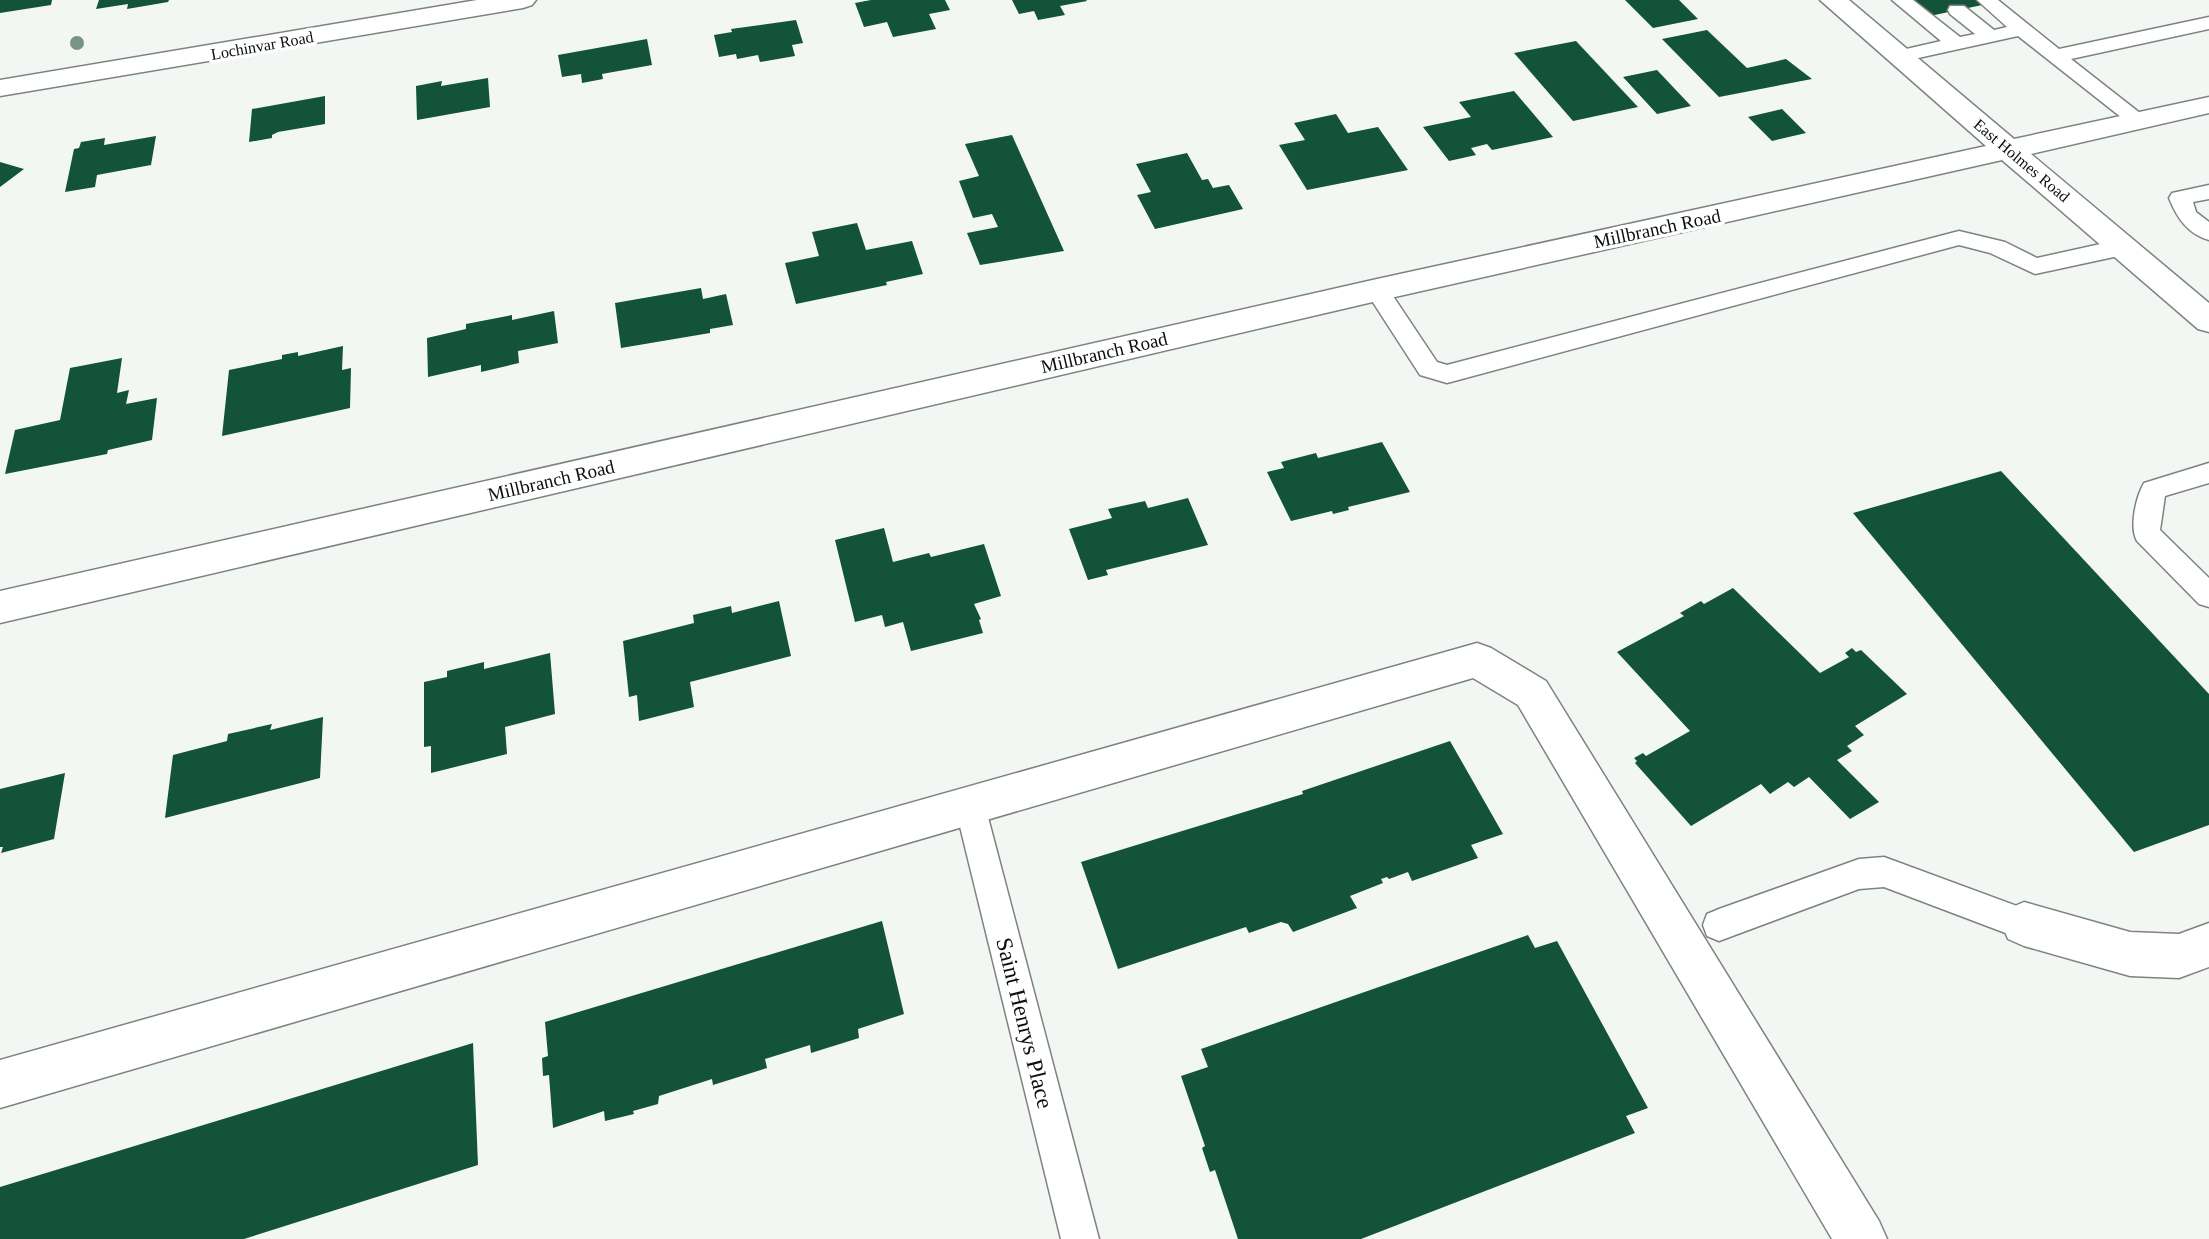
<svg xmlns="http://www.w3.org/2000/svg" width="2209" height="1239" font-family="Georgia,serif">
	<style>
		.building { fill: #125339 }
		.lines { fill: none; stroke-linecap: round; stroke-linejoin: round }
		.lane-casing { stroke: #7e8380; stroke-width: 3 }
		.street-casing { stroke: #7e8380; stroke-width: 3 }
		.secondary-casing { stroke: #7e8380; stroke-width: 3 }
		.lane { fill: #fff; fill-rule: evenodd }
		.street { fill: #fff; fill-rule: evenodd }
		.secondary { fill: #fff; fill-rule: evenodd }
		.tree { fill: #769488 }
		.labels { text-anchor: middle; stroke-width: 7; stroke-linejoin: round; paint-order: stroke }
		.far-street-label { font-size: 16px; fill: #0c0e0d; stroke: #fff }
		.street-label { font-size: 19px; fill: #0c0e0d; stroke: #fff }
		.near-street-label { font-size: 23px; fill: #0c0e0d; stroke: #fff }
	</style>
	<rect width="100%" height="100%" fill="#f2f7f4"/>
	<g class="building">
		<path d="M0,0h52l-1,5 -51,8z"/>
		<path d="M99,0h70l-1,2 -41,7 1,-5 -32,5z"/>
		<path d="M871,0h74l5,10 -21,4 7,15 -43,8 -6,-15 -23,5 -9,-24z"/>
		<path d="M1012,0h74l1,1 -27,5 5,9 -27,5 -4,-9 -15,3z"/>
		<path d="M1625,0h54l19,19 -45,9z"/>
		<path d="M1904,0h78l5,4 -62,13z"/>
		<path d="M796,20l7,23 -11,2 3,11 -35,6 -2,-7 -21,4 -1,-5 -17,3 -5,-22 18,-3 -1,-3z"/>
		<path d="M1707,30l40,38 39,-9 26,20 -93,18 -57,-58z"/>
		<path d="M647,39l5,26 -50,9 1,5 -21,4 -1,-9 -19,3 -4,-22z"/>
		<path d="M1576,41l62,66 -65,14 -59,-68z"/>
		<path d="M1657,70l34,36 -34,8 -34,-37z"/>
		<path d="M488,78l2,29 -73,13 -1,-34 26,-5 -1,5z"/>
		<path d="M1514,91l39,46 -61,13 -5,-6 -16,4 5,7 -27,6 -26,-34 48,-10 -12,-15z"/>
		<path d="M325,96v28l-47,8 -6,3v3l-23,4 3,-33z"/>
		<path d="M1782,109l24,24 -34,8 -24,-24z"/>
		<path d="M1336,114l12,19 30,-6 30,43 -101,20 -28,-45 26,-5 -11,-17z"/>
		<path d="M1012,135l52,116 -84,14 -13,-32 31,-6 -6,-13 -19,4 -14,-37 20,-5 -14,-32z"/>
		<path d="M156,136l-5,29 -54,10 -2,12 -30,5 9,-43 5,-1 2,-6 24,-4 -1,7z"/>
		<path d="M1187,153l15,27 6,-1 5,9 16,-3 14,24 -88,20 -18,-34 14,-3 -15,-28z"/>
		<path d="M0,162l24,7 -24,18z"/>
		<path d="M857,223l9,27 46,-9 11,33 -37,8 1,3 -91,19 -11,-41 34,-7 -7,-24z"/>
		<path d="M701,288l2,11 23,-5 7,31 -23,4v4l-89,15 -6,-45z"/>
		<path d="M554,311l4,32 -40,8 1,12 -38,9v-7l-53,12 -1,-39 39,-9v-5l46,-9v5z"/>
		<path d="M343,346l-1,24 9,-2 -1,40 -128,28 7,-66 53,-11v-4l16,-3v4z"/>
		<path d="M122,358l-5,35 12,-3 -3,14 31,-6 -5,42 -44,10 -1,4 -102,20 10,-44 45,-10 10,-52z"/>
		<path d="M1382,442l28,50 -62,15 1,3 -16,4 -1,-3 -41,10 -24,-49 17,-4 -3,-6 35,-9 2,5z"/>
		<path d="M2001,471l208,223v131l-75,27 -281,-339z"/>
		<path d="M1188,498l20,47 -102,25 2,5 -20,5 -19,-51 43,-11 -4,-9 37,-8 3,7z"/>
		<path d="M884,528l9,34 36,-9 2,4 53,-13 17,52 -27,8 7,15 -2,1 4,13 -72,18 -8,-29 -18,5 -3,-12 -27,7 -20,-82z"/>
		<path d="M1733,588l87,85 29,-16 -4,-4 7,-5 4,4 5,-2 46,44 -52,32 9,9 -17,11 5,5 -15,9 42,42 -29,17 -41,-42 -15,10 -6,-5 -18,12 -9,-10 -70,42 -56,-63 2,-2 -3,-3 9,-5 3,3 44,-25 -73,-79 67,-36 -4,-3 21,-12 3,3z"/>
		<path d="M779,601l12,55 -101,26 4,25 -55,14 -2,-26 -8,2 -6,-56 71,-18 -1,-8 38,-9 1,7z"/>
		<path d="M550,653l5,61 -50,13 2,27 -76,19v-27l-7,1v-65l23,-5v-6l37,-9v7z"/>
		<path d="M323,717l-3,61 -155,40 8,-63 54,-14 1,-7 44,-10 -2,6z"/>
		<path d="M1450,741l53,93 -32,11 7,13 -66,23 -4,-9 -19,7 -2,-2 -6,2 2,4 -33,13 7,12 -64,24 -5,-8 -7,-2 -32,11 -3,-6 -128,42 -37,-107 222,-68 -1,-3z"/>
		<path d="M65,773l-11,66 -53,14 2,-6h-3v-58z"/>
		<path d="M882,921l22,93 -46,15 1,9 -48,15 -1,-8 -45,14 2,9 -54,17 -1,-6 -53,17 -1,8 -25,7 1,3 -29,7 -1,-10 -51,17 -4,-53 -6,1 -1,-18 6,-2 -3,-34z"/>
		<path d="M1528,935l7,13 22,-7 91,167 -22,8 9,17 -274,106h-123l-23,-69 -5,2 -8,-24 3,-2 -24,-70 27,-9 -7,-18z"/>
		<path d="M473,1043l5,122 -234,74h-244v-52z"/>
	</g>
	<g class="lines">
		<defs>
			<g id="lane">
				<path d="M1892,0h21l47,37 15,-3 -25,-20 -2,-4 2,-4h14l30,24 13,-3 -30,-27h21l61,49 150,-32v12l-138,30 74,58 3,4 -3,4h-14l-113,-89 -118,26 -7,-2 -3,-4 3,-4 48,-11z"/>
				<path d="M2209,185v14l-16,3 3,10 13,10v18c-21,-6 -32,-22 -40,-42l3,-5z"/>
				<path d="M1959,231l46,11 32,16 86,-19 8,3 3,5 -3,5 -8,3 -88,19 -45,-21 -31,-8 -512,138 -27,-8 -55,-85 4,-6 8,-2 8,2 52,78 10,3z"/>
				<path d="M2209,463v20l-44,13 -5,34 49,48v29l-10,-3 -62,-63c-8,-14 -1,-44 7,-58z"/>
				<path d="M970,792l11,4 4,10 114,433h-38l-106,-433 4,-10z"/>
				<path d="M1884,857l152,56 4,11 -4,11 -12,5 -140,-53 -25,2 -140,52 -12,-5 -4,-11 4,-11 12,-5 140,-50z"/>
			</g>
			<g id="street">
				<path d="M477,0h59l-4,5 -9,3 -523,88v-16z"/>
				<path d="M1477,643l14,5 55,33 333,540 8,18h-55l-314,-534 -45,-27 -1473,430v-48z"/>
				<path d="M2024,902l106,30 49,2 30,-11v44l-30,11 -49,-2 -106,-30 -16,-7 -6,-15 6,-15z"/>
			</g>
			<path id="secondary" d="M1820,0h29l165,139 195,-42v16l-178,41 178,149v29l-11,-3 -196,-169 -625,141 -1377,322v-32l1377,-312 609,-133z"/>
		</defs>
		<use href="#lane" class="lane-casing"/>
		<use href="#street" class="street-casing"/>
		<use href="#secondary" class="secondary-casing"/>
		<use href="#lane" class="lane"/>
		<use href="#street" class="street"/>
		<use href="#secondary" class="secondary"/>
	</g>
	<circle class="tree" cx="77" cy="43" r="7"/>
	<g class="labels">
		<g class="far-street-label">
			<text transform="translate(262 45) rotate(-10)" y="6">Lochinvar Road</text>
			<text transform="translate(2022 160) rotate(40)" y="6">East Holmes Road</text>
		</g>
		<g class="street-label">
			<text transform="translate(1657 228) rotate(-12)" y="7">Millbranch Road</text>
			<text transform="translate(1104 352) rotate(-13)" y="7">Millbranch Road</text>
			<text transform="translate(551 480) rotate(-13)" y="7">Millbranch Road</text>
		</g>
		<g class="near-street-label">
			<text transform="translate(1025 1023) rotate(76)" y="8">Saint Henrys Place</text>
		</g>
	</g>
</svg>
